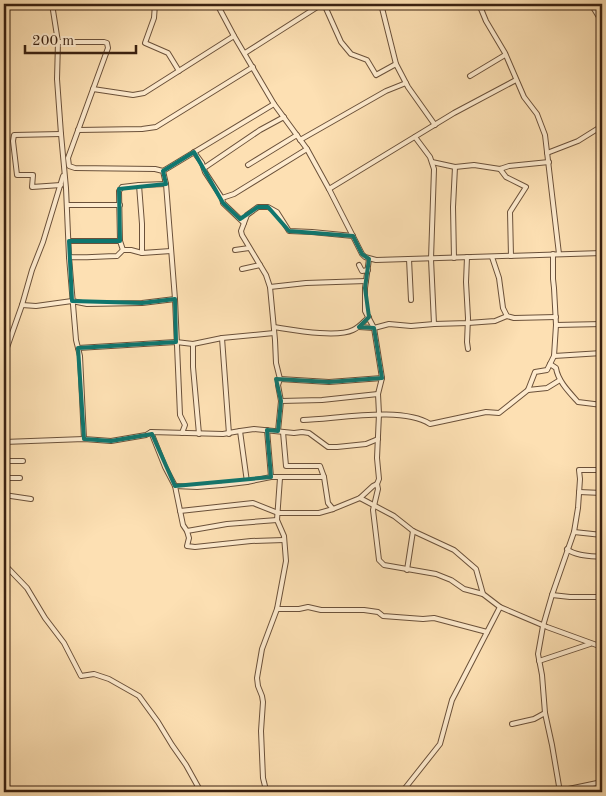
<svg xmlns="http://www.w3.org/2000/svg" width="606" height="796" font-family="'Old Standard TT',serif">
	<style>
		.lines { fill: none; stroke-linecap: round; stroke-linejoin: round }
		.minor-casing { stroke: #6b513a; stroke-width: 6 }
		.minor { stroke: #feebce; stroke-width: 4 }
		.marked { fill: none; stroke: #0f766e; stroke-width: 4; stroke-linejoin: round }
	</style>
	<rect width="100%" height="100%" fill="#fde0b3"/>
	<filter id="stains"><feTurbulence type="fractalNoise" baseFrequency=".004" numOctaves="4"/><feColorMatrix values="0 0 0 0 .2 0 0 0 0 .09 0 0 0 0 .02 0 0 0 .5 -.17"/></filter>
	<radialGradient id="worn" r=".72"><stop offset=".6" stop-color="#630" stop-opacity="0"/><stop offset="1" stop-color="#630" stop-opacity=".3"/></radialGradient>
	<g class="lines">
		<defs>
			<g id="minor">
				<path d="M52,4l6,38 -1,37 4,55 5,54 3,69 7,83 4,16 4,83"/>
				<path d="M155,4l-1,14 -9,25 23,10 11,18"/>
				<path d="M217,4l17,32 40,68 33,45 22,40 33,65 3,3 11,3 226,-7"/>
				<path d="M324,4l17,38 10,12 16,6 9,15 20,-11"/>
				<path d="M381,4l15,60 12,23 27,38"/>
				<path d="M479,4l7,17 19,32 19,44 13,17 8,21 14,119"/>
				<path d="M591,4l11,18"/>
				<path d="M53,7l72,-3"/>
				<path d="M58,42h46l3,1 1,5 -40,110 1,8 6,2 80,1 8,2 3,13 9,115 5,116 5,10 -3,8"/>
				<path d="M245,53l77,-49"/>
				<path d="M470,76l35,-21"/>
				<path d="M93,89l40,6 11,-2 90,-57"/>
				<path d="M78,130l64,-1 14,-2 97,-60"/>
				<path d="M61,134l-47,1 -1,6 4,34h16l-1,12 29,-2"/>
				<path d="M415,137l15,20 4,12 -3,90 3,65"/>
				<path d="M300,140l86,-49 20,-8"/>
				<path d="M194,152l8,11 3,9 17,26 12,-4 73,-45"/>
				<path d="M547,153l31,-12 24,-15"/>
				<path d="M432,162l23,5 19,-2 26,4 9,-3 40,-4"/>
				<path d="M248,165l49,-30"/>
				<path d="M204,168l56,-38 24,-13"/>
				<path d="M500,169l6,8 20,10 -16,25 1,44"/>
				<path d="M163,171l111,-67"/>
				<path d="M329,189l125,-76 62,-33"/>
				<path d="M222,198l1,5 21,20 3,-8 11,-8h10l9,5 12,19 23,1 41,4"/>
				<path d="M67,205h53"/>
				<path d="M244,223l-3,8 1,4 24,40 4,12 5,53 1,23 4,16 -2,6 3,16 -3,30"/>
				<path d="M69,241h51"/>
				<path d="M123,250l-3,-9 -1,-50 3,-4 17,-2"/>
				<path d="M235,250l14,-2"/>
				<path d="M142,253v-29l-3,-39 27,-1"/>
				<path d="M69,257c16,1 32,-1 48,-1l6,-6h8l11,3 29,-2"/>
				<path d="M467,257l-1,25 2,36 -1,24 1,7"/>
				<path d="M492,257l7,21 4,30 4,8 7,2 42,-1"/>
				<path d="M454,258l-1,-51 2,-40"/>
				<path d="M369,259l-4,29v23l9,17 8,50 -4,16 1,20 -2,44 2,21 -2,5 1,5 -5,21 6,50 5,5 52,9 15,6 13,9 19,5"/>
				<path d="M409,259l2,41"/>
				<path d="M359,265l3,6 6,-1"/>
				<path d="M242,269l18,-4"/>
				<path d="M270,287l36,-4 60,-2"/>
				<path d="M22,305l14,1 36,-5 15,3 55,-1 33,-4"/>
				<path d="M556,325l46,-1"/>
				<path d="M274,327c20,3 62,11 79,3 7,-3 11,-9 16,-13"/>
				<path d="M359,327l15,1 15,-4 22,2 23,-2 34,-1 27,-2 12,-5"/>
				<path d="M222,338l7,96"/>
				<path d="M193,344v23l6,67"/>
				<path d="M78,348l98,-6 17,2 29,-6 52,-5"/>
				<path d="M4,356l18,-51 10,-35 11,-28 20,-66"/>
				<path d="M554,356l48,-3"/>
				<path d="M550,364l6,4c2,13 13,24 22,34l24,3"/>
				<path d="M280,379l49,3 53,-4"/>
				<path d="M528,390l19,-2 13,-8"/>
				<path d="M281,401l41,-1 56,-6"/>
				<path d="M303,420c34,-1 99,-14 127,4l56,-12 13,1 29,-23 7,-18 12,-2 7,-14 2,-31 -2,-37 -1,-9v-25"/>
				<path d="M267,430l4,47"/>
				<path d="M240,431l7,51"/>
				<path d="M151,432l14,35 10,19 8,39 4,6 2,7 -2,8 8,1 56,-6 33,-1"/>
				<path d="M283,432l3,34h34l4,11 4,26 5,6"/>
				<path d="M4,442l80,-3 27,2 35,-6 5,-3 72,2 17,-3 14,-2 40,4 8,-1 7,1 19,14h9l29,-3 12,-5"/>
				<path d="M4,461h19"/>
				<path d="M4,478h16"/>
				<path d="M175,486l22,1 25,-2 25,-3 24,-5h53"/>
				<path d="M579,492l23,1"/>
				<path d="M4,495l27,4"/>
				<path d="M360,498l34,18 19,15 41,19 22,19 7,25 17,13"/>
				<path d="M180,511l73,-8 25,10h41l14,-4 27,-11 13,-12 4,-2"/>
				<path d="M187,531l40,-7 50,-4"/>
				<path d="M574,532l28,3"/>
				<path d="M567,549c8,7 24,7 35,8"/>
				<path d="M4,564l23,24 18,30 19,25 17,33 13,-2 15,5 30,17 19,26 14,23 14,20 15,27"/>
				<path d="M407,570l6,-39"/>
				<path d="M552,595l18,2h32"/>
				<path d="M277,609h22l9,-2 13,3h43l14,2 5,4 40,3 11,-1 53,14"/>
				<path d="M539,661l51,-17"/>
				<path d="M512,724l22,-5 11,-6"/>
				<path d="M559,791l43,-9"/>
				<path d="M267,792l-1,-2 -3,-12 -2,-47 2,-29 -1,-6 -4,-10 -1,-8 5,-29 15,-40 9,-48 -2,-25 -7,-16 3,-42"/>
				<path d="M402,792l38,-48 12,-44 48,-93 47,20 55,20"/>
				<path d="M560,792l-8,-47 -7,-32 -3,-38 -4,-21 5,-28 9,-31 22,-63 4,-24 2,-29 -1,-9h23"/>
			</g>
		</defs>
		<use href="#minor" class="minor-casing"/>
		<use href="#minor" class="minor"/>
	</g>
	<path class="marked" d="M194,152l29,51 17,16 18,-12h10l21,24 64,5 9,18 7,5 -4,29 4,29 -10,10 15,1 8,50 -53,4 -53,-3 5,22 -3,30 -11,-1 4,47 -96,9 -23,-52 -41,7 -27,-2 -6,-91 98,-6 -1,-43 -33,4 -70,-2 -3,-60h51l-1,-52 47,-5 -3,-13z"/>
	<rect width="606" height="796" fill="none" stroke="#fde0b3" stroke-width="20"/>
	<rect x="5" y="5" width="596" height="786" fill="none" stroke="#3a2111" stroke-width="2.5"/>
	<rect x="10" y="10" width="586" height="776" fill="none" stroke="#3a2111"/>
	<path d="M25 45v8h111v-8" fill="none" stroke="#3a2111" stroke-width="2.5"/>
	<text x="32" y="45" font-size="15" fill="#3a2111" stroke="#feebce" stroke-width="4" paint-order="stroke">200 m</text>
	<rect width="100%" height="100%" filter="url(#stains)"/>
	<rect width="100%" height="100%" fill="url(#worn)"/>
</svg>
